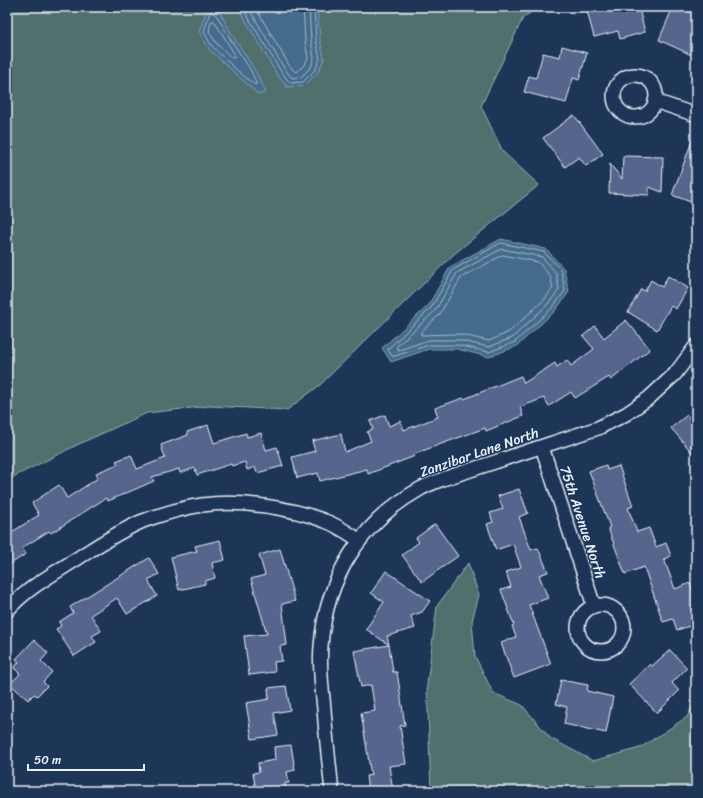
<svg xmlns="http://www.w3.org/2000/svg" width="703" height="798" font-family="Sriracha,sans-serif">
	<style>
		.green { fill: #516f6d; stroke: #9cb0b2 }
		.water { fill: #446c8c; stroke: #86a1b7 }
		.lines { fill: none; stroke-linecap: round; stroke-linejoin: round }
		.shore { stroke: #a6bccd; stroke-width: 1 }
		.building { fill: #56658d; stroke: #e8f1f8 }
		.street-casing { stroke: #e8f1f8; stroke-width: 16 }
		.street { stroke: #1d3557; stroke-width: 13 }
		.labels { text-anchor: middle; stroke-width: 3; stroke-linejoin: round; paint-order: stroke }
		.street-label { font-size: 14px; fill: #e8f1f8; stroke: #1d3557 }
	</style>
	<rect width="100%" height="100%" fill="#1d3557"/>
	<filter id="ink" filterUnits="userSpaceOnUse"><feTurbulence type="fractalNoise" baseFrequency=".025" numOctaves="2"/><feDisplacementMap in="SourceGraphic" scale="8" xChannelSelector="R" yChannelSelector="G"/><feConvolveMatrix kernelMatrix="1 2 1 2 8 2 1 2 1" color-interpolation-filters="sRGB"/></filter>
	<g filter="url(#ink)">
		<g class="green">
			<path d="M7,7h531l-15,11 -42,88 22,46 36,33 -85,69 -134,131 -33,25 -78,-4 -62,7 -68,31 -72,36z"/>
			<path d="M468,563l11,32 -7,26 3,35 18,37 29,12 28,33 43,23 47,-13 47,-31 9,-17v86l-5,5h-260l-4,-106 10,-79z"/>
		</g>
		<g class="water">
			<path d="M208,7h6l6,6 14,25 19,29 13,25 -7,3 -49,-45 -11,-18z"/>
			<path d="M238,7h79l3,33 4,19 -6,13 -14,14 -17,1 -11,-14z"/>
			<path d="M501,239l45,10 18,20 5,23 -14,19 -38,35 -28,11 -32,-8h-28l-38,13 -9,-14 46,-42 22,-39z"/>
		</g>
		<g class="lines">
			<g class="shore">
				<path d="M242,7l38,63 10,13 13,-1 12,-12 5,-11 -4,-19 -2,-33"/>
				<path d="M248,7l36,61 8,10 9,-1 10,-10 3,-9 -3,-17 -2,-34"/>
				<path d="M255,7l34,58 6,7 3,-1 7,-7 3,-6 -3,-17 -2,-34"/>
				<path d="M211,11l6,5 14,24 19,29 6,13v3c-6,-2 -39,-33 -44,-39 -3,-4 -5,-9 -8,-14l4,-14z"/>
				<path d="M213,21l2,1 20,33 -1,3h-2l-15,-14 -8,-12 2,-10z"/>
				<path d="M501,243l43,9 17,18 4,21 -13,17 -37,34 -26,10 -32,-7h-28l-34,11h-3l-4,-6 1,-2 42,-40 22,-38z"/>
				<path d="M502,249l40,8 14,16 3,17 -11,14 -36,34 -23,9 -31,-7h-29l-30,10 -2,-1v-3l38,-35 22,-38z"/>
				<path d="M503,255l35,7 12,14 3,12 -9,12 -35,32 -20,9 -31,-7 -37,1v-3l18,-17 22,-37z"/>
			</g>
		</g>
		<g class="building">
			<path d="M586,7h41l2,5 10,-3 6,23 -25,7 -2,-8 -24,6z"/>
			<path d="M673,7h11l12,5v45l-37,-17z"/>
			<path d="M562,46l25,7 -8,27 -6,-2 -7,25 -42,-11 5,-16 7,2 7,-25 17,4z"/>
			<path d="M574,115l29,39 -17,12 -7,-9 -14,10 -22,-29z"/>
			<path d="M695,133h1v71l-24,-9z"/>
			<path d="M623,156l40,1 -1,35 -13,-5v8l-40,-2 1,-29 12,15z"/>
			<path d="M668,276l20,12 -12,21 -5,-3 -14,24 -29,-18 13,-23 4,2 6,-11 11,7z"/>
			<path d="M626,320l24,29 -39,31 -2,-3 -34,21 -4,-6 -22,14 -5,-8 -24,9 3,9 -37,15 -1,-3 -71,26 1,2 -47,18 -1,-5 -47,12 -2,-8 -21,5 -5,-21 23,-6 -3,-10 29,-7 4,18 26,-11 -4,-9 6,-3 -3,-8 15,-6 4,11 12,-5 3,9 34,-13 -3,-9 28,-10 1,1 57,-23 3,7 31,-20 2,4 10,-7 4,6 23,-17 -11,-13 12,-10 9,12z"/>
			<path d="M687,415l4,5 5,-4v41l-25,-29z"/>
			<path d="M208,425l6,18 32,-10 1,4 14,-4 5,17 11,-3 6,19 -26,7 -2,-6 -8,3 -2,-8 -13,4 -1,-2 -34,11 -2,-7 -15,5 -1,-4 -27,8 2,4 -46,20 -2,-3 -55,35 -2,-2 -27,17 4,6 -19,12v-31l32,-20 -7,-12 27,-18 8,13 31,-20 -2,-5 22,-9 -2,-3 15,-6 6,14 28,-11 -4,-13 27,-10 -1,-3z"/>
			<path d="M606,465l1,5 12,-4 14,40 -5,2 9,24 12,-4 7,19 10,-4 5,13 -7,3 11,30 15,-6 6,19v22l-19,6 -4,-11 -10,3 -19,-55 -19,7 -17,-46 2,-1 -21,-56z"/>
			<path d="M519,489l9,24 -9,4 12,33 7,-2 10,24 -9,3 9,23 -19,7 22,59 -37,14 -13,-35 15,-6 -4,-11 2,-1 -13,-35 10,-3 -5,-15 15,-5 -8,-23 -17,6 -9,-26 6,-2 -3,-9 13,-4 -5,-13z"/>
			<path d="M435,524l23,32 -36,26 -20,-27 17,-13 -3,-4z"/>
			<path d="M220,540l5,20 -13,3 3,15 -10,3v3l-26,6 -8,-33 26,-6 -2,-5z"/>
			<path d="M280,549l15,52 -13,3 5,41 -7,1 2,15 -8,1 1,10 -26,3 -5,-39 23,-2 -16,-55 14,-4 -6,-20z"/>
			<path d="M149,558l10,16 -11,6 9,16 -30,18 -10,-16 -26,17 10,16 -9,5 4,6 -22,14 -18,-27 5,-3 -2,-4 14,-9 -3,-6z"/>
			<path d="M386,571l44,30 -8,11 -11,4 4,12 -28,8 2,9 -23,-16 18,-27 -13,-9z"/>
			<path d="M34,640l14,13 -7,8 11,11 -9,10 4,4 -10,10 -3,-2 -6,6 -18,-16 10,-10 -6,-6 5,-6 -3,-3z"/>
			<path d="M389,645l4,27h4l8,53 -5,1 6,38 -17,2 4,25h-25l-2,-15 5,-1 -10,-62 14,-2 -4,-26 -10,2 -7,-36z"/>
			<path d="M670,650l17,18 -15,15 7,8 -22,22 -28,-29 21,-20 2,2z"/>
			<path d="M561,680l27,5 -1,6 26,6 -7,36 -42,-9 3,-17 -11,-3z"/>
			<path d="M286,686l4,24 -16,3 4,22 -26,4 -6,-36 23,-4 -1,-11z"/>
			<path d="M291,745l4,25 -8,2 2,11h-4l1,8h-30l-3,-18 6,-1 -1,-9 17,-3 -1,-13z"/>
		</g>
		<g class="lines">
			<defs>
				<g id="street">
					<circle cx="635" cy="96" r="21"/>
					<path d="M655,101l41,14"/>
					<path d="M542,447l52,159"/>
					<circle cx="601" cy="628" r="23"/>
					<path d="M7,611c18,-22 45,-36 68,-51 22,-14 44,-29 68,-39 19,-7 39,-13 59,-16 37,-5 87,2 123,16 12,4 23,12 34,19"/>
					<path d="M332,791c-3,-27 -6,-54 -8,-82 -2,-21 -5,-42 -3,-63 5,-68 40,-124 99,-157 7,-4 15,-7 23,-10l155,-51 28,-14 23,-16 26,-24 21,-28"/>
				</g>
			</defs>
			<use href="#street" class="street-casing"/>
			<use href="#street" class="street"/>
		</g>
	</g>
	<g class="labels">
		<g class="street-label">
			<text transform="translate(479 452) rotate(-19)" y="5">Zanzibar Lane North</text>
			<text transform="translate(583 522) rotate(72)" y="5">75th Avenue North</text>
		</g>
	</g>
	<rect width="703" height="798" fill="none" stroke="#1d3557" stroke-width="24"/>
	<rect x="12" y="12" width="679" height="774" fill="none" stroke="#e8f1f8" stroke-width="1.5" filter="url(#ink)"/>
	<path d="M28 764v6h116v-6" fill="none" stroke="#e8f1f8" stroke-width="2"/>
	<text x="34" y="764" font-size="12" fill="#e8f1f8" stroke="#1d3557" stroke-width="3" paint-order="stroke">50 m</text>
</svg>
